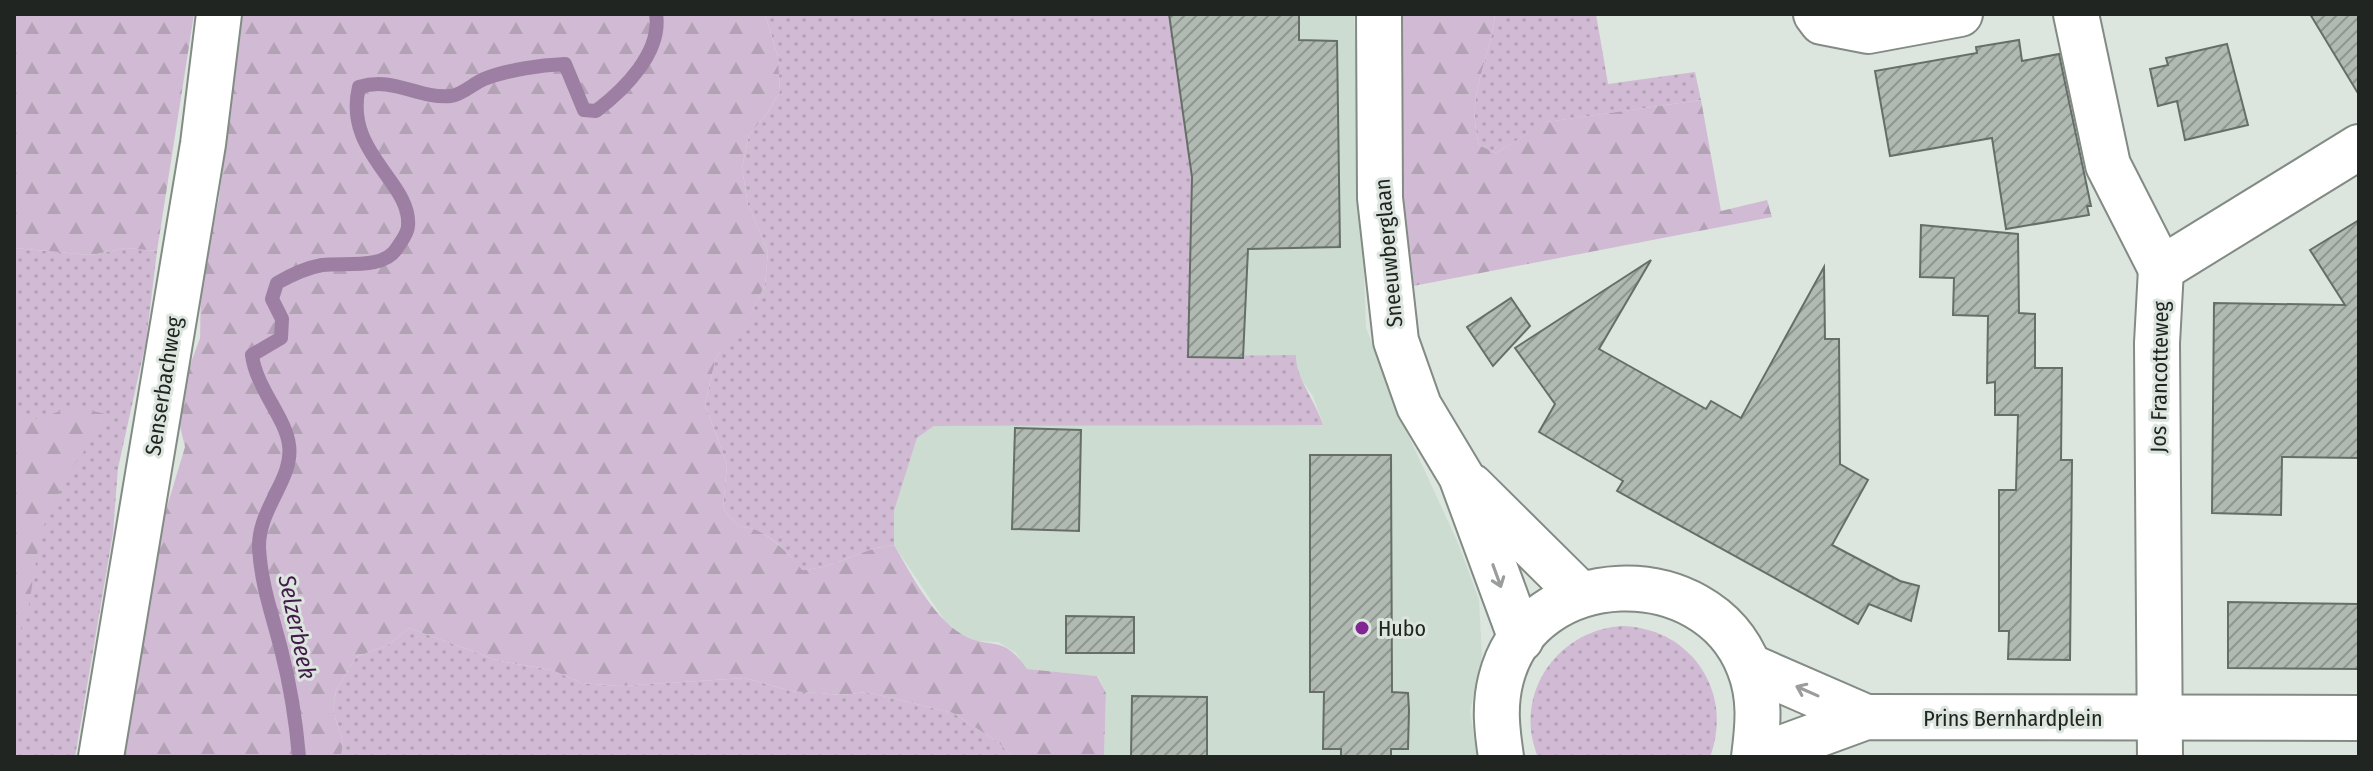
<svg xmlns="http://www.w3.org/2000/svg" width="2373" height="771" font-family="'Fira Sans Condensed',sans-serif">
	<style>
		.built { fill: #ccdcd0 }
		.grass { fill: url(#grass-dots) }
		.forest { fill: url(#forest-firs) }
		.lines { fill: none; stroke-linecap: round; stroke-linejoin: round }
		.stream { stroke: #9d7fa3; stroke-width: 14 }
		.building { fill: url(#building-hatch); stroke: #666e68; stroke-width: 2 }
		.street-casing { stroke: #828b84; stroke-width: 48 }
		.street { stroke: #fff; stroke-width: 44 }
		.oneway { stroke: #9b9d9c }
		.poi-dot { fill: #822693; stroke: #dce5de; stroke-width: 3 }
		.labels { text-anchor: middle; stroke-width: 6; stroke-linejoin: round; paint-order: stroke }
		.street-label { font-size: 22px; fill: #212522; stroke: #dce5de }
		.poi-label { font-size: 22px; fill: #212522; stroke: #dce5de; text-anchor: start }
		.water-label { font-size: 24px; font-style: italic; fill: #421b4a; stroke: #dce5de }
	</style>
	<defs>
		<pattern id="grass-dots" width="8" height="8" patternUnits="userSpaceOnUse" patternTransform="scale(2)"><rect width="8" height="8" fill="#d1bbd4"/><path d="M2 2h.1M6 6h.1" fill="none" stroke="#b3a1b6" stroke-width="1.8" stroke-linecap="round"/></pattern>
		<pattern id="forest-firs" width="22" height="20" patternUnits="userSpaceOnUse" patternTransform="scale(2)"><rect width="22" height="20" fill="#d1bbd4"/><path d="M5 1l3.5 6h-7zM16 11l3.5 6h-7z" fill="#b3a1b6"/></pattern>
		<pattern id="building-hatch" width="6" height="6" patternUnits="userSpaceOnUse" patternTransform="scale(2)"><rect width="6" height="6" fill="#b0b9b2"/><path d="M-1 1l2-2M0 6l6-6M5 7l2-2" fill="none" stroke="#8f9690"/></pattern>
	</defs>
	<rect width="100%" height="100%" fill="#dce5de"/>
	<path class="built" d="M1169,14h185l12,314 37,96 55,119 21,57 3,56 -12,55 7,46h-373l2,-64 -8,-17 -72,-7 -10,-16 -18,-11 -21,-1 -16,-7 -16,-13 -51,-76v-34l23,-73 17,-12 389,-2 -10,-28 -18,-25v-16l-107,2z"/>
	<g class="grass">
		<path d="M765,14h404l23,163 -4,179 108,-1c-1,22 19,45 27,70l-389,1 -17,12 -23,73v34c-35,3 -57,24 -93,25 -9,-13 -23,-28 -37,-36 -22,-13 -20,3 -41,-26l4,-43 -22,-61 11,-47 25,-24 24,-48 3,-33 -20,-47 -6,-37 7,-33 19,-23 12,-21 -2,-34z"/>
		<path d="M1495,14h101l12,70 87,-12 6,28 -154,22 -51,31 -17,-8c-14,-53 11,-81 16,-131z"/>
		<path d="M14,248l77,7 35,-7 31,3 -11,91 -28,126 -5,65 -38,224h-61z"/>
		<path d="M1622,626c70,2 112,67 88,131h-172c-26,-62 19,-127 84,-131z"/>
		<path d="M409,628l90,33 53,9 30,13 37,3 126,-8 46,13 51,4 24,-3 87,21 46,30 14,14h-672l2,-15 -10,-31 3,-20 20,-34 32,-12z"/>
	</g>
	<g class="forest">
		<path d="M14,14h180l-37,237 -31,-3 -35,7 -77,-7z"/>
		<path d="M242,14h523l13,43 2,34 -12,21 -19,23 -7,33 6,37 20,47 -3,33 -24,49 -25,23 -11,47 22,61 -4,43c21,29 20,13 41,26 14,9 28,23 38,36 33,-1 58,-22 92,-25 18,30 38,72 69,90 30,16 39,-2 64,34l70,7 9,17 -2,64h-91l-14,-14 -46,-30 -87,-21 -24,3 -51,-4 -46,-13 -126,8 -37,-3 -30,-13 -53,-9 -90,-33 -21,17 -32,12 -20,34 -3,20 10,31 -2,15h-220l35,-214 29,-96 -6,-25 10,-54 11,-30 1,-53 18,-87z"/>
		<path d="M1394,14h101c-5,50 -30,78 -16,131l17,8 50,-31 155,-22 20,111 46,-11 5,17 -364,70 -7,-32z"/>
		<path d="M74,406l35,9 -41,59 -27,58 -12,72 -15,45v-234l24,4z"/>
	</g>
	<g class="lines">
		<path class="stream" d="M299,757c-3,-36 -9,-73 -18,-108 -9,-35 -20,-65 -22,-101 -1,-40 35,-69 30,-103 -3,-27 -33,-57 -37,-90l29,-17 1,-19 -10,-20 5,-16c14,-8 28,-15 45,-18 22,-3 62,5 75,-17 4,-6 11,-15 11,-22 4,-44 -65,-73 -49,-139 35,-11 58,12 92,9 11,-1 23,-13 33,-17 23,-9 56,-14 81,-15l19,46 12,1c29,-22 66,-59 60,-97"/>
	</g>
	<g class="building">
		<path d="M1169,14h130v26l38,1 3,206 -92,2 -5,109 -55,-1 4,-180z"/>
		<path d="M2310,14h49v81z"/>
		<path d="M2019,40l3,21 37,-7 32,152h-4l2,9 -83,14 -14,-91 -102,18 -15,-85 102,-18 -1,-6z"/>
		<path d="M2227,44l21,81 -63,15 -8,-39 -19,5 -8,-37 18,-4 -2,-7z"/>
		<path d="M2359,220v238l-77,-1 -1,58 -69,-2 2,-210 131,2 -35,-55z"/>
		<path d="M1921,225l97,9 1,79 16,1v54h27l-1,92h11l-2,200 -62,-1 1,-28h-10v-141h17l2,-75h-23v-33l-8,1 1,-67 -35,-1 1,-37 -34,-1z"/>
		<path d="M1651,260l-52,89 107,60 5,-8 30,17 83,-151 1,72h14l1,125 28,16 -36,65 68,36 19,5 -8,35 -42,-17 -11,20 -241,-133 6,-10 -84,-49 16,-28 -40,-56z"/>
		<path d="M1511,298l19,28 -37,40 -26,-39z"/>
		<path d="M1015,428l66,2 -2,101 -67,-2z"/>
		<path d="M1310,455h81l1,237 16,1 1,17 -1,39h-17v8h-50v-8h-18l1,-57h-14z"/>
		<path d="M2228,602l131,2v65l-131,-1z"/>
		<path d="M1066,616l68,1v36h-68z"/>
		<path d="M1132,696l75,1v60h-76z"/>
	</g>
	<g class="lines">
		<defs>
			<g id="street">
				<path d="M1379,14l1,184 16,143 23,65 42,70 60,163"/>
				<path d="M1816,14l6,8 46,9 92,-17"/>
				<path d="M2076,14l32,151 53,104"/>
				<path d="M1471,486l109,108"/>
				<path d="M1749,666l117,51"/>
				<path d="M101,757l102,-613 16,-130"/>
				<path d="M1501,757c-4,-27 -7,-51 0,-78 29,-116 206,-121 248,-12 12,30 9,59 5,90"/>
				<path d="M1757,757l109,-40 493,1"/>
				<path d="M2160,757l-3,-414 4,-74 198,-122"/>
			</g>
		</defs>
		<use href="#street" class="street-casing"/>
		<use href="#street" class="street"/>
	</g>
	<defs><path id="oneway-shaft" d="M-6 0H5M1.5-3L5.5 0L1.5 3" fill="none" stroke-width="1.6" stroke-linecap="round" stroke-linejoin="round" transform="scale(2)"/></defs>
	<g class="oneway">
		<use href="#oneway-shaft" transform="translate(1497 576) rotate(70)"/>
		<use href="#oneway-shaft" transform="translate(1807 691) rotate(-156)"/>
	</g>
	<circle class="poi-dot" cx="1362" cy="628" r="8"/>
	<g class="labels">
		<g class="street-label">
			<text transform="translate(1388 253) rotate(-95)" y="8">Sneeuwberglaan</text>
			<text transform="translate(2159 377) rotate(-89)" y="8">Jos Francotteweg</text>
			<text transform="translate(163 386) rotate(-81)" y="8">Senserbachweg</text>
			<text x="2013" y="726">Prins Bernhardplein</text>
		</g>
		<g class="poi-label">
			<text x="1378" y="636">Hubo</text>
		</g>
		<g class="water-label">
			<text transform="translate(297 627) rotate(78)" y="8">Selzerbeek</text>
		</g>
	</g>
	<rect width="2373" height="771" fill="none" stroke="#212522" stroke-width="32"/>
</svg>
